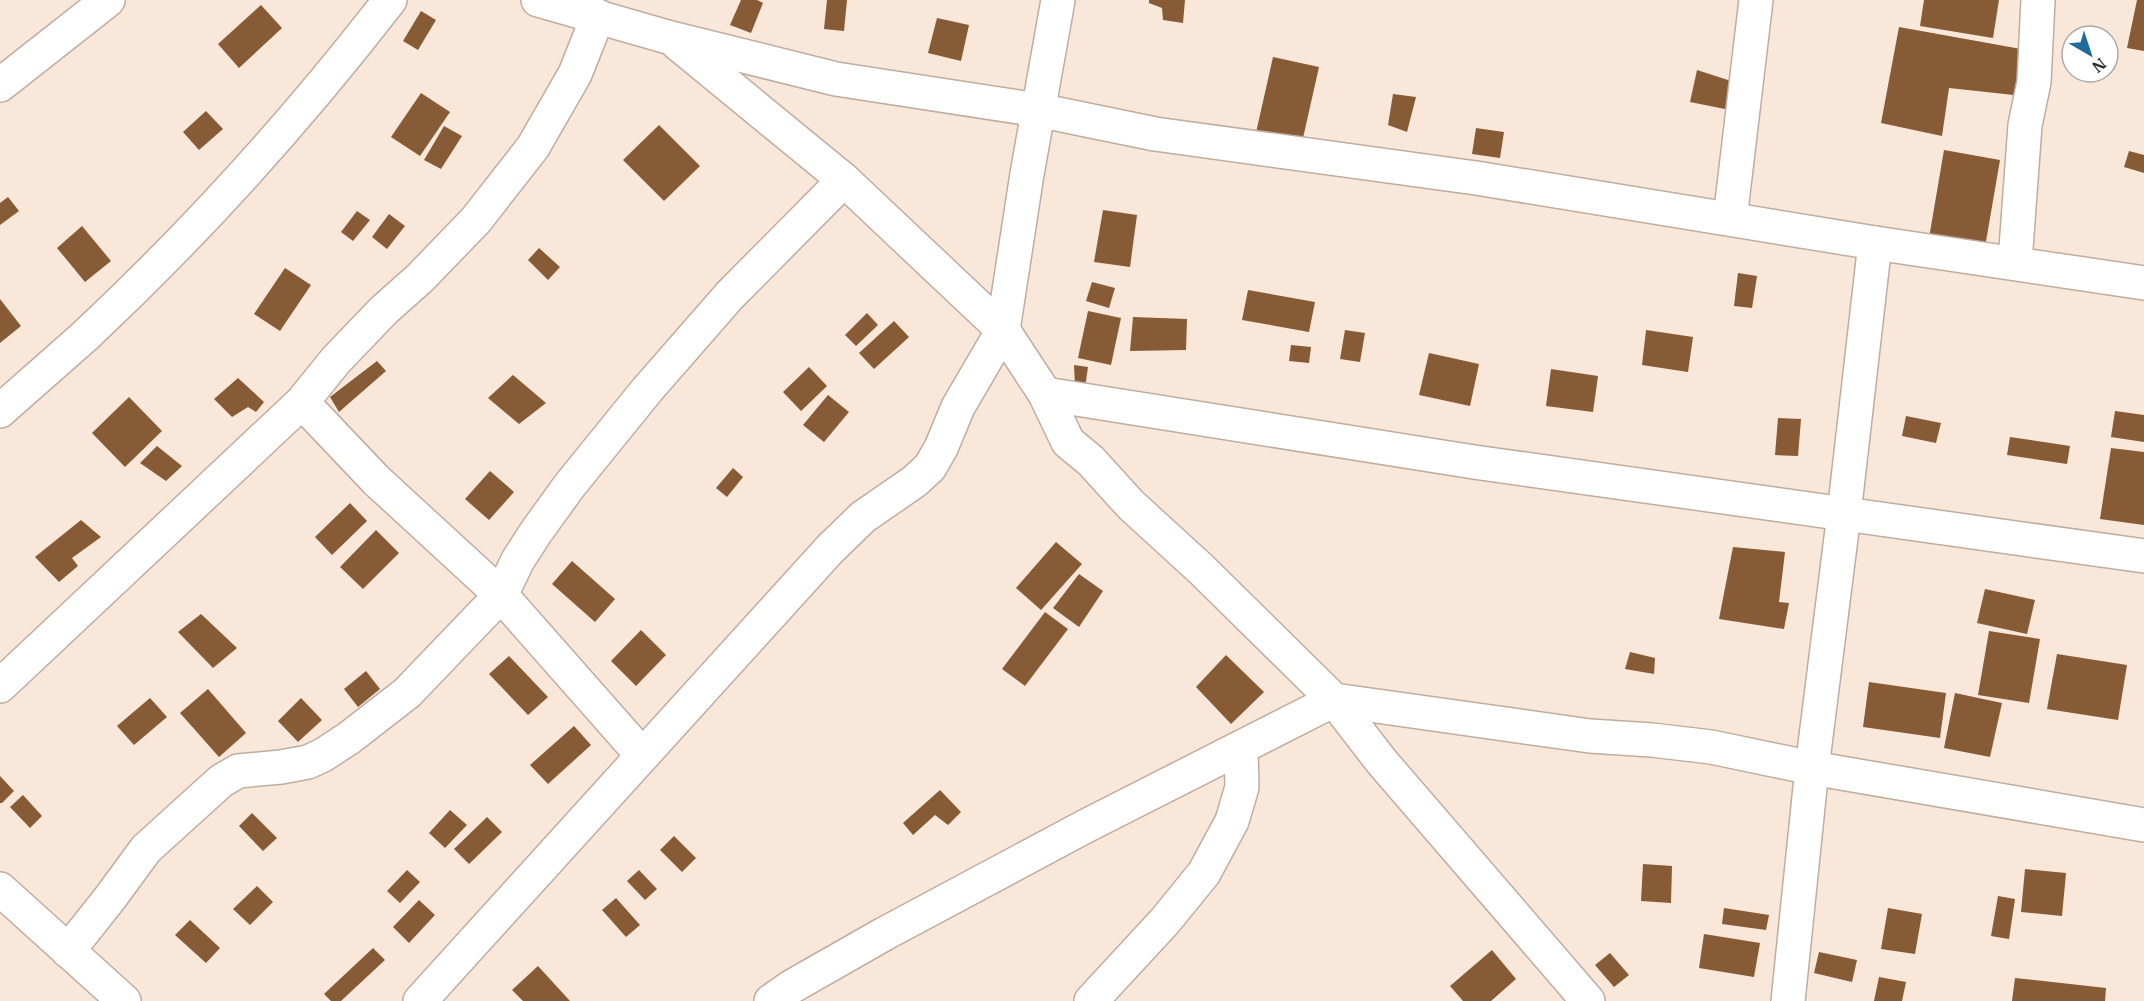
<svg xmlns="http://www.w3.org/2000/svg" width="2144" height="1001" font-family="'IBM Plex Serif',serif">
	<style>
		.building { fill: #875b35 }
		.lines { fill: none; stroke-linecap: round; stroke-linejoin: round }
		.street-casing { stroke: #bfada0; stroke-width: 36 }
		.street { stroke: #fff; stroke-width: 33 }
	</style>
	<rect width="100%" height="100%" fill="#f9e7d9"/>
	<g class="building">
		<path d="M741,0h16l6,3 -12,30 -21,-8z"/>
		<path d="M827,0h20l-3,31 -20,-2z"/>
		<path d="M1149,0h36l-2,23 -20,-3 -1,-12 -13,-5z"/>
		<path d="M1924,0h75l-6,38 -73,-12z"/>
		<path d="M2137,0h7v51l-17,-3z"/>
		<path d="M261,5l21,23 -43,40 -21,-24z"/>
		<path d="M421,11l15,9 -18,30 -15,-9z"/>
		<path d="M937,18l32,7 -8,36 -33,-8z"/>
		<path d="M1899,27l133,24 -9,45 -74,-8 -7,48 -61,-13z"/>
		<path d="M1273,57l46,10 -18,80 -46,-10z"/>
		<path d="M1697,70l34,11 4,30 -45,-9z"/>
		<path d="M421,93l29,19 -30,44 -29,-19z"/>
		<path d="M1393,94l23,3 -9,35 -19,-7z"/>
		<path d="M206,111l17,18 -24,21 -16,-18z"/>
		<path d="M659,125l41,41 -36,35 -41,-41z"/>
		<path d="M444,126l18,10 -21,33 -17,-9z"/>
		<path d="M1476,128l28,4 -4,26 -28,-4z"/>
		<path d="M1944,150l56,10 -16,93 -56,-9z"/>
		<path d="M2129,151l15,4v18l-20,-6z"/>
		<path d="M8,197l11,14 -19,14v-22z"/>
		<path d="M1103,210l34,5 -7,52 -36,-5z"/>
		<path d="M357,211l13,9 -17,21 -12,-9z"/>
		<path d="M389,214l16,12 -18,23 -15,-12z"/>
		<path d="M82,226l29,35 -26,21 -28,-34z"/>
		<path d="M539,248l21,19 -12,13 -20,-20z"/>
		<path d="M285,268l26,17 -31,46 -26,-17z"/>
		<path d="M1738,273l19,3 -5,32 -18,-2z"/>
		<path d="M1092,282l23,6 -6,20 -23,-7z"/>
		<path d="M1248,290l67,12 -6,30 -67,-12z"/>
		<path d="M0,299l21,27 -21,17z"/>
		<path d="M1088,311l33,7 -10,47 -33,-7z"/>
		<path d="M867,313l11,12 -22,21 -11,-11z"/>
		<path d="M1133,317l54,2 -1,31 -56,1z"/>
		<path d="M894,321l15,16 -35,32 -15,-16z"/>
		<path d="M1345,330l20,3 -5,29 -20,-3z"/>
		<path d="M1646,330l47,7 -5,35 -46,-7z"/>
		<path d="M1291,345l20,2 -2,16 -20,-2z"/>
		<path d="M1429,353l50,11 -9,42 -51,-11z"/>
		<path d="M377,361l9,10 -47,41 -9,-15z"/>
		<path d="M1074,365l14,2 -3,21 -10,-3z"/>
		<path d="M809,367l18,19 -26,25 -18,-19z"/>
		<path d="M1551,369l47,7 -5,36 -47,-6z"/>
		<path d="M513,375l33,28 -27,21 -31,-26z"/>
		<path d="M238,378l26,24 -8,10 -8,-5 -16,10 -18,-18z"/>
		<path d="M828,395l21,17 -25,30 -21,-17z"/>
		<path d="M129,397l33,34 -37,36 -33,-34z"/>
		<path d="M2115,411l29,4v27l-33,-5z"/>
		<path d="M1906,416l35,7 -5,20 -34,-7z"/>
		<path d="M1778,418l23,1 -3,37 -23,-1z"/>
		<path d="M2010,437l60,9 -3,18 -60,-9z"/>
		<path d="M157,446l25,20 -16,15 -26,-18z"/>
		<path d="M2111,448l33,4v73l-44,-6z"/>
		<path d="M733,468l10,9 -16,20 -11,-9z"/>
		<path d="M490,471l24,21 -25,28 -24,-21z"/>
		<path d="M350,503l17,18 -35,34 -17,-18z"/>
		<path d="M81,520l20,17 -29,21 6,8 -19,16 -24,-25z"/>
		<path d="M376,530l23,23 -36,36 -23,-22z"/>
		<path d="M1056,542l26,22 -41,46 -25,-22z"/>
		<path d="M1733,547l52,5 -6,50 10,1 -5,26 -65,-10z"/>
		<path d="M572,561l43,38 -20,23 -43,-38z"/>
		<path d="M1079,574l24,17 -24,36 -26,-19z"/>
		<path d="M1985,589l50,11 -8,34 -50,-11z"/>
		<path d="M1045,612l23,17 -43,57 -23,-17z"/>
		<path d="M201,614l36,34 -24,20 -35,-36z"/>
		<path d="M641,630l25,25 -30,31 -25,-25z"/>
		<path d="M1989,631l51,8 -11,64 -51,-8z"/>
		<path d="M1630,652l25,6 -1,16 -29,-5z"/>
		<path d="M2057,654l70,11 -9,55 -71,-11z"/>
		<path d="M1226,655l38,37 -33,32 -35,-37z"/>
		<path d="M509,656l39,41 -20,18 -39,-41z"/>
		<path d="M366,671l14,18 -22,18 -14,-18z"/>
		<path d="M1869,682l77,11 -6,45 -77,-11z"/>
		<path d="M208,689l38,44 -27,24 -39,-44z"/>
		<path d="M1955,693l47,10 -12,54 -46,-9z"/>
		<path d="M150,698l17,19 -33,28 -17,-19z"/>
		<path d="M301,698l21,22 -24,22 -20,-21z"/>
		<path d="M574,726l17,19 -43,39 -18,-19z"/>
		<path d="M0,776l14,15 -12,12h-2z"/>
		<path d="M940,790l21,22 -13,13 -13,-10 -22,20 -10,-12z"/>
		<path d="M23,795l19,21 -12,12 -20,-21z"/>
		<path d="M450,810l17,15 -22,23 -16,-15z"/>
		<path d="M252,813l25,25 -14,13 -24,-25z"/>
		<path d="M487,817l15,15 -33,32 -15,-15z"/>
		<path d="M674,836l22,22 -14,14 -22,-22z"/>
		<path d="M1643,864l29,2 -1,37 -30,-2z"/>
		<path d="M2025,869l41,4 -4,43 -41,-4z"/>
		<path d="M407,870l13,12 -20,21 -13,-12z"/>
		<path d="M639,870l18,19 -12,11 -18,-19z"/>
		<path d="M257,886l16,16 -23,23 -17,-16z"/>
		<path d="M1998,896l17,3 -6,40 -18,-3z"/>
		<path d="M616,898l24,27 -14,12 -24,-27z"/>
		<path d="M419,900l16,15 -26,28 -16,-16z"/>
		<path d="M1724,908l45,7 -3,15 -44,-6z"/>
		<path d="M1888,908l34,6 -7,40 -34,-5z"/>
		<path d="M190,920l30,28 -14,15 -31,-28z"/>
		<path d="M1704,934l56,9 -6,34 -55,-9z"/>
		<path d="M373,948l12,12 -44,41h-10l-7,-7z"/>
		<path d="M1492,950l24,29 -25,22h-28l-13,-15z"/>
		<path d="M1819,952l38,8 -5,22 -38,-9z"/>
		<path d="M1610,953l19,22 -15,12 -19,-22z"/>
		<path d="M538,966l32,35h-47l-11,-11z"/>
		<path d="M1879,977l27,5 -4,19h-28z"/>
		<path d="M2015,978l91,10 -1,13h-93z"/>
	</g>
	<g class="lines">
		<defs>
			<g id="street">
				<path d="M538,0l133,38 165,41 202,31 117,24 321,44 399,65 269,40"/>
				<path d="M677,43l167,137 159,150 42,64 23,48 23,19 40,44 70,64 133,131 48,62 206,239"/>
				<path d="M0,85l108,-85"/>
				<path d="M1730,219l26,-219"/>
				<path d="M2015,262l10,-137 9,-43 4,-82"/>
				<path d="M1045,394l429,68 670,94"/>
				<path d="M302,402l74,78 125,115 141,160"/>
				<path d="M0,411c28,-25 57,-50 85,-75 110,-103 213,-217 305,-336"/>
				<path d="M0,686l302,-284 34,-42 48,-50 36,-32 56,-58 57,-73 42,-73 23,-58"/>
				<path d="M0,889l124,112"/>
				<path d="M68,951l42,-53 36,-49 75,-68 17,-10 43,-4 27,-5 15,-7 26,-17 58,-45 94,-98 17,-35 18,-28 34,-47 77,-95 83,-95 114,-115"/>
				<path d="M420,1001l410,-452 33,-32 52,-36 15,-14 11,-19 17,-41 45,-77 24,-156 31,-174"/>
				<path d="M771,1001l20,-14 93,-53 200,-107 250,-127 256,36 62,4 59,7 101,21 332,57"/>
				<path d="M1091,1001l74,-80 39,-48 28,-52 10,-34 -1,-38"/>
				<path d="M1788,1001l24,-233 32,-254 31,-271"/>
			</g>
		</defs>
		<use href="#street" class="street-casing"/>
		<use href="#street" class="street"/>
	</g>
	<g transform="translate(2090 54) rotate(141)"><circle r="28" fill="#ffffff" stroke="#adaaa8" stroke-width="1.5"/>
	<path d="M0-4.5L10 22L0 15L-10 22Z" fill="#1f6b9d"/>
	<text y="-9" font-size="16" font-weight="bold" text-anchor="middle" fill="#322b26">N</text>
	</g>
</svg>
